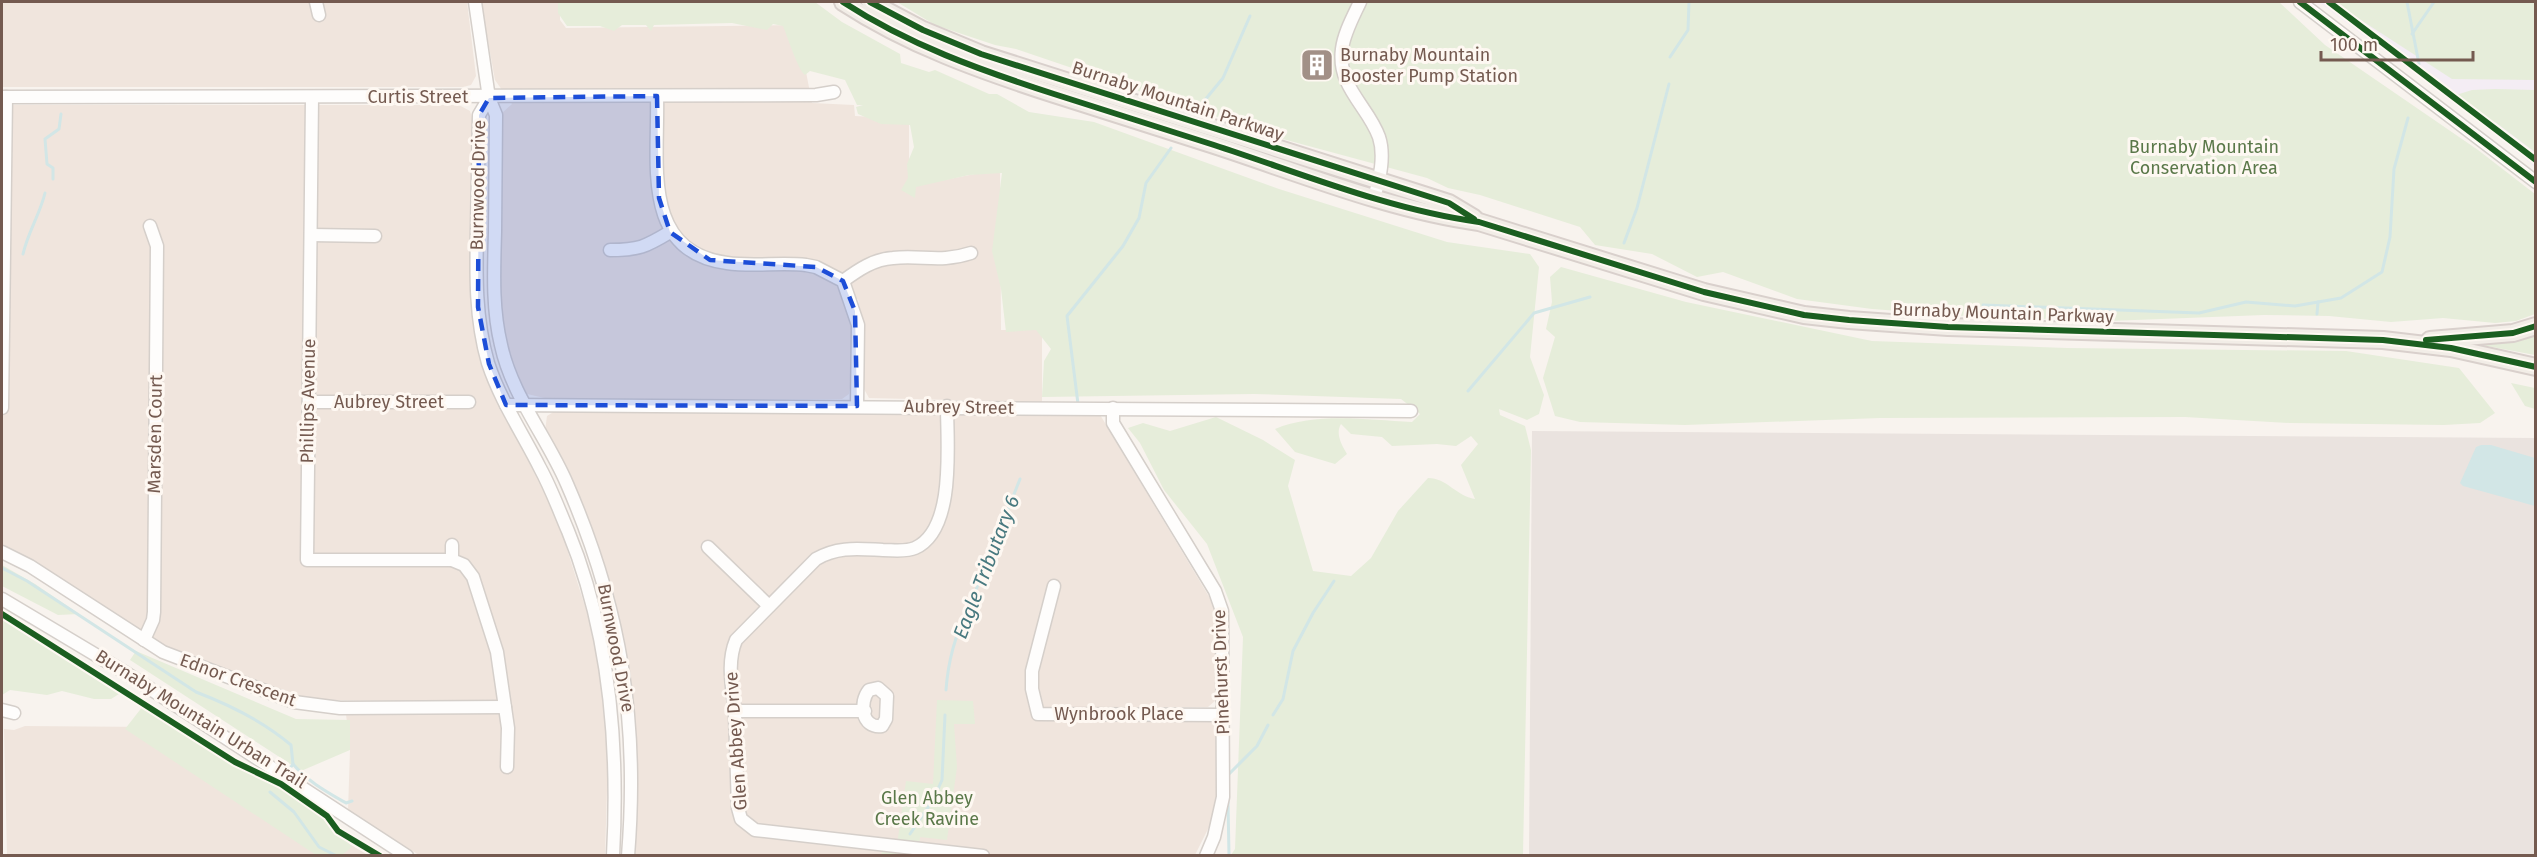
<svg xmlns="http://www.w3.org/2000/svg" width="2537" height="857" font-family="'Fira Sans',sans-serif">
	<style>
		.residential { fill: #f0e5dd }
		.industrial { fill: #eae3df }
		.education { fill: #f4edf4 }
		.green { fill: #e6edda }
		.water { fill: #d2e6e6 }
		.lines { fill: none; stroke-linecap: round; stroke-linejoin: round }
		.stream { stroke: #d2e6e6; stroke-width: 3 }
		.minor-casing { stroke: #d5cfca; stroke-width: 15 }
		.major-casing { stroke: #d9d0cc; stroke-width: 20 }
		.minor { stroke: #fefdfc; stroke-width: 12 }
		.major { stroke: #f2ede7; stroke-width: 16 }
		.cycleway-casing { stroke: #fef8f2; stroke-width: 10 }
		.cycleway { stroke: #1b5e20; stroke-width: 6 }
		.marked { fill: #1d4ed8; fill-opacity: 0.2; stroke: #1d4ed8; stroke-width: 4.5; stroke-dasharray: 12 8; stroke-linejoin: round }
		.labels { text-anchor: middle; stroke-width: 6; stroke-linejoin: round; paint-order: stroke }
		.poi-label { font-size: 18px; fill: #745a50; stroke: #fef8f2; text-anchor: start }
		.street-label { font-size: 18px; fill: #745a50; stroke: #fef8f2 }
		.park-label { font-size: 18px; fill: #5a7849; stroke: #fef8f2 }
		.water-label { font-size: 20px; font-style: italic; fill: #48797f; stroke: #fef8f2 }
	</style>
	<rect width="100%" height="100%" fill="#f8f3ee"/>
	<g class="residential">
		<path d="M2,2h465l9,74 -5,9 -8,2h-461z"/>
		<path d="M481,2h79v18l6,8 231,-3 15,78 42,2 1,11 54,3v68l91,-18 1,161h41v72l-173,-4 -5,-9v-61l-6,-29 -14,4 7,24 -1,61 -1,6 -7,5h-293l-22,-5 -6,-8 -7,-16 -10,-33 -5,-40 2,-183 11,-10 -17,-24z"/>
		<path d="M2,105h457l11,6 2,7 -2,162 5,54 13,49 53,101 21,49 30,96 12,70 4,59 -3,97h-186l-71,-44 2,-61 -4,-36h144l-20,-12 -153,-2 -65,-15 -88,-39 -125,-81 -37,-19z"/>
		<path d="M555,411l544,2 115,192 4,20 -2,75 -8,7h-148l6,12 144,1 4,3 3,6 -1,71 -6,25 -15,30h-562l4,-91 -5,-65 -7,-50 -9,-43 -23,-72 -16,-40 -32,-63 2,-15z"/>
		<path d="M25,726l127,1 216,128h-361l-3,-126 10,1z"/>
	</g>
	<path class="industrial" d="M1532,431l1003,7v417l-1006,1z"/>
	<path class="education" d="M2319,2h216v165l-42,-34z"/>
	<g class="green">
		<path d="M558,2h257l27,20 58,32 1,9 28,9 6,-2 54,24h8l32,18 65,10 185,67 168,53 83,12 9,13 -9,90 14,38 -5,19 -12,6 -28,-11 1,6 25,11 6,24 -8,405h-292l4,-6 8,-212 -36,-93 -43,-54 -24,-47 -12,-15 15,-5 27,8 46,-14 47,23 32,20 -7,26 25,85 38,5 20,-18 27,-47 30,-33c19,0 28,18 47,21l-14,-34 17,-21 -7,-8 -15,10 -19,-2 -45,2 -10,-9 -31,-3 -10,-10c-6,10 1,21 6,30l-12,10 -40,-12 -20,-23c41,-17 92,-9 137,-7l8,-8 -19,-15 -147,-5 -212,3 2,-36 7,-12 -15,-19 -30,2 -5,-43 -9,-38 10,-78 -33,2 -53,12 -1,11 -14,-8 7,-12 -1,-14 7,-17 -4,-22 -29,-1 -23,-10 -2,-7 7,-2h-6l-12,-25 -35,-9 -5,4c-7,-5 -17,-37 -22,-49l-10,-2 -6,6 -35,-7 -78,2 -3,6 -5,-6h-24l-8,6 -14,-5h-33l-9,-13z"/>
		<path d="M897,2h1382l46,43 153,105 57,44v120l-19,7 -21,2 -52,-5 -52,4 -62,-6 -65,-1 -181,7 -11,-8 -39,7 -161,-12 -75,-10 -74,-27 -26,5 -45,-23 -57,-9 -15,-18 -100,-32 -32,-7 -21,-10 -148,-40 -96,-33 -5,2 -47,-19 -115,-39 -21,-4 -60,-20z"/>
		<path d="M2333,2h202v78l-83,-1z"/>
		<path d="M2495,89l40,1v62l-40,-30 -8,-1 -31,-26 16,-5z"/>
		<path d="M1561,267l125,35 186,39 195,7 279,3 113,17 36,45 -15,10 -36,2 -154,-2 -105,-6 -305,1 -195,7 -105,-3 -25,-6 -12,-38 12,-41 -9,-8 6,-27 -2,-25z"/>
		<path d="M2535,329v26l-75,-14z"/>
		<path d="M2511,383l24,5v21l-10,-3z"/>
		<path d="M2,565l33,19 44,30 -21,1 -56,-29z"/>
		<path d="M2,619l4,3 113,72 -8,5h-17l-32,-8 -15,4 -37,-5 -8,5z"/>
		<path d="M136,651l160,68 54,1v30l-49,21 -171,-111z"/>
		<path d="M937,700l36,1 2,23h-21l3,43 -10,73 -27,-3 -2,18 -37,1 1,-5 14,1 10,-71 27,3z"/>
		<path d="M143,706l113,71 22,9 46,31 28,30 -10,8h-26l-191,-126z"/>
	</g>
	<path class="water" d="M2481,445h10l44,13v48l-72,-20 -3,-3 16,-36z"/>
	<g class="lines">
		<g class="stream">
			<path d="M2407,2l12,62"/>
			<path d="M2412,34l22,-32"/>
			<path d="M1670,57l18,-27 1,-28"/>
			<path d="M1200,106l23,-28 27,-62"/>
			<path d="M53,179v-11l-6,-4 -2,-25 14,-10 2,-15"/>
			<path d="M1624,243l13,-35 32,-124"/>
			<path d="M23,254c5,-22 17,-40 22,-61"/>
			<path d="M1983,305l216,8 47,-11 49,4 46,-8 41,-26 8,-35 4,-68 14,-51"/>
			<path d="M2317,314l1,-12"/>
			<path d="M1468,391l66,-78 56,-16"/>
			<path d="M1078,404l-11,-88 56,-70 16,-28 7,-35 25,-35"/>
			<path d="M2,568l25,13 169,111c34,13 67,29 95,53l2,19 -2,3"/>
			<path d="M946,690c2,-28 9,-55 22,-80l52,-131"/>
			<path d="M1273,715l10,-16 10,-48 20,-38 21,-32"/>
			<path d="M293,764c14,17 34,28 53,39l6,-2"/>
			<path d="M1228,775l29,-29 11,-21"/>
			<path d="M270,792l24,20 25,35 18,9"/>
			<path d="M1228,802l1,54"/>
			<path d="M910,834l23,-34 9,-20 3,-65"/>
		</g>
		<defs>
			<g id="minor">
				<path d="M316,2l3,13"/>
				<path d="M475,2l14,96 7,17c0,39 -1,78 -1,117 -1,38 -3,76 6,113 11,51 46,92 66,139 54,124 72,237 61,372"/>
				<path d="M1360,2c-7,15 -16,31 -18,47 -5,38 26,57 37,88 6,18 1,43 -5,60"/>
				<path d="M2300,2l236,180"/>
				<path d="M657,96c2,65 -17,156 70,167 26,4 53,-1 79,2l10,2 27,14 15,44 -1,81"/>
				<path d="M2,97l814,-2 18,-3"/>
				<path d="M312,97l-5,463h145l12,5 9,12 24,75 11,76 -1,39"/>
				<path d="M489,98l-10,17c-1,37 -1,75 -2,113 -1,46 -2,90 11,135 12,37 35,71 52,105 11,20 19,42 28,63 42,102 51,215 45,325"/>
				<path d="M311,235l64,1"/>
				<path d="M610,250c29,0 35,-3 60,-18"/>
				<path d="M843,281c15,-11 31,-22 50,-23 29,-3 48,5 78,-5"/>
				<path d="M309,402h160"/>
				<path d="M506,405l905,6"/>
				<path d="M947,406c0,37 9,124 -32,142 -9,4 -22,2 -32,2 -24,-1 -45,-4 -67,9l-80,81c-10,24 -3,49 -1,74 1,31 2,62 3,94l3,11 14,11 228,26"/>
				<path d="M2,408l4,-311"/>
				<path d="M1113,408v15l102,168 7,20 1,186 -9,40 -8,19"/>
				<path d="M452,545v15"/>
				<path d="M708,547l61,59"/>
				<path d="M2,552l28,14 133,86 131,50 46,6 165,-1"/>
				<path d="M1054,586l-22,85v18l6,25 185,1"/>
				<path d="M2,599l124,74 281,183"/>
				<path d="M144,640l9,-20 1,-8 3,-366 -7,-20"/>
				<path d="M878,688l9,8 -1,23 -4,7c-21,3 -23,-24 -13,-36z"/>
				<path d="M2,710l12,3"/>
				<path d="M734,711h131"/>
			</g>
			<g id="major">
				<path d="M843,2c66,43 137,68 211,92 53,17 107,34 160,51 86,28 176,65 265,77l225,70 100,23 45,5 99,7 435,13 68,8 85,19"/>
				<path d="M870,2l53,28 58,24 468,149 25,15"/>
				<path d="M2430,340l83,-7 23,-7"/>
			</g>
		</defs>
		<use href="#minor" class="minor-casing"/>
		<use href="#major" class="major-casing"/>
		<use href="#minor" class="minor"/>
		<use href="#major" class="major"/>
		<defs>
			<g id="cycleway">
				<path d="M843,2c66,43 137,68 211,92 53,17 107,34 160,51 86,28 176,65 265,77l225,70 100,23 45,5 99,7 435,13 68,8 85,19"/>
				<path d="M870,2l53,28 58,24 468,149 25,16"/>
				<path d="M2300,2l236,180"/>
				<path d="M2329,2l207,158"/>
				<path d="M2426,340l87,-7 23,-7"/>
				<path d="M2,614l233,148 46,22 46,32 11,15 42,25"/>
			</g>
		</defs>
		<use href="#cycleway" class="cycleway-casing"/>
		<use href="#cycleway" class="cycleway"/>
	</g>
	<path class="marked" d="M657,96l2,102 11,34 40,28 106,7 27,14 12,30 2,95 -351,-1 -17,-41 -11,-57 1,-192 10,-17z"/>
	<defs>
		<symbol id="building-square" viewBox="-11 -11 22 22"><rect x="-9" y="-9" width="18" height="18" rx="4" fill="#a29087" stroke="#fef8f2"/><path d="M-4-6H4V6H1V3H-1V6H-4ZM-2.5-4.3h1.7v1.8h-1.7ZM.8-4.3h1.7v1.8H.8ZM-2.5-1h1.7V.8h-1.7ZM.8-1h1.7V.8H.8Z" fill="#fff"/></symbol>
	</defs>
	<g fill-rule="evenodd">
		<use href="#building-square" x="1298" y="46" width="38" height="38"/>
	</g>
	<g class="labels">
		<g class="poi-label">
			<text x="1340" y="61">Burnaby Mountain<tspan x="1340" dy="21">Booster Pump Station</tspan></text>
		</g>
		<g class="street-label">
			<text x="418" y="103">Curtis Street</text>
			<text transform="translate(1178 101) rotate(18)" y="6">Burnaby Mountain Parkway</text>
			<text transform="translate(478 185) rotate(-89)" y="6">Burnwood Drive</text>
			<text transform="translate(2003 313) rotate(2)" y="6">Burnaby Mountain Parkway</text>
			<text transform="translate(308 401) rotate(-89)" y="6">Phillips Avenue</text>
			<text x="389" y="408">Aubrey Street</text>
			<text transform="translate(959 407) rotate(1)" y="6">Aubrey Street</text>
			<text transform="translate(155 434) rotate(-89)" y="6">Marsden Court</text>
			<text transform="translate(616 648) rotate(79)" y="6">Burnwood Drive</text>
			<text transform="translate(1221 672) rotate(-92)" y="6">Pinehurst Drive</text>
			<text transform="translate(238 680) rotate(20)" y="6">Ednor Crescent</text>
			<text x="1119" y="720">Wynbrook Place</text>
			<text transform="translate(201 719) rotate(32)" y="6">Burnaby Mountain Urban Trail</text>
			<text transform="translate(736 741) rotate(-94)" y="6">Glen Abbey Drive</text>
		</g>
		<g class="park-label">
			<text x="2204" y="153">Burnaby Mountain<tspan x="2204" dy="21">Conservation Area</tspan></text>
			<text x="927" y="804">Glen Abbey<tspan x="927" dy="21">Creek Ravine</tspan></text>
		</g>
		<g class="water-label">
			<text transform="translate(986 567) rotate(-69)" y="7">Eagle Tributary 6</text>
		</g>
	</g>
	<rect width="2537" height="857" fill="none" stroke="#745a50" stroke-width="6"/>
	<path d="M2321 51v9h152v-9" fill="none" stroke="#745a50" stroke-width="3"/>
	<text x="2330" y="51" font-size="18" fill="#745a50" stroke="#fef8f2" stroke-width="4.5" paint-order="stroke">100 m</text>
</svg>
